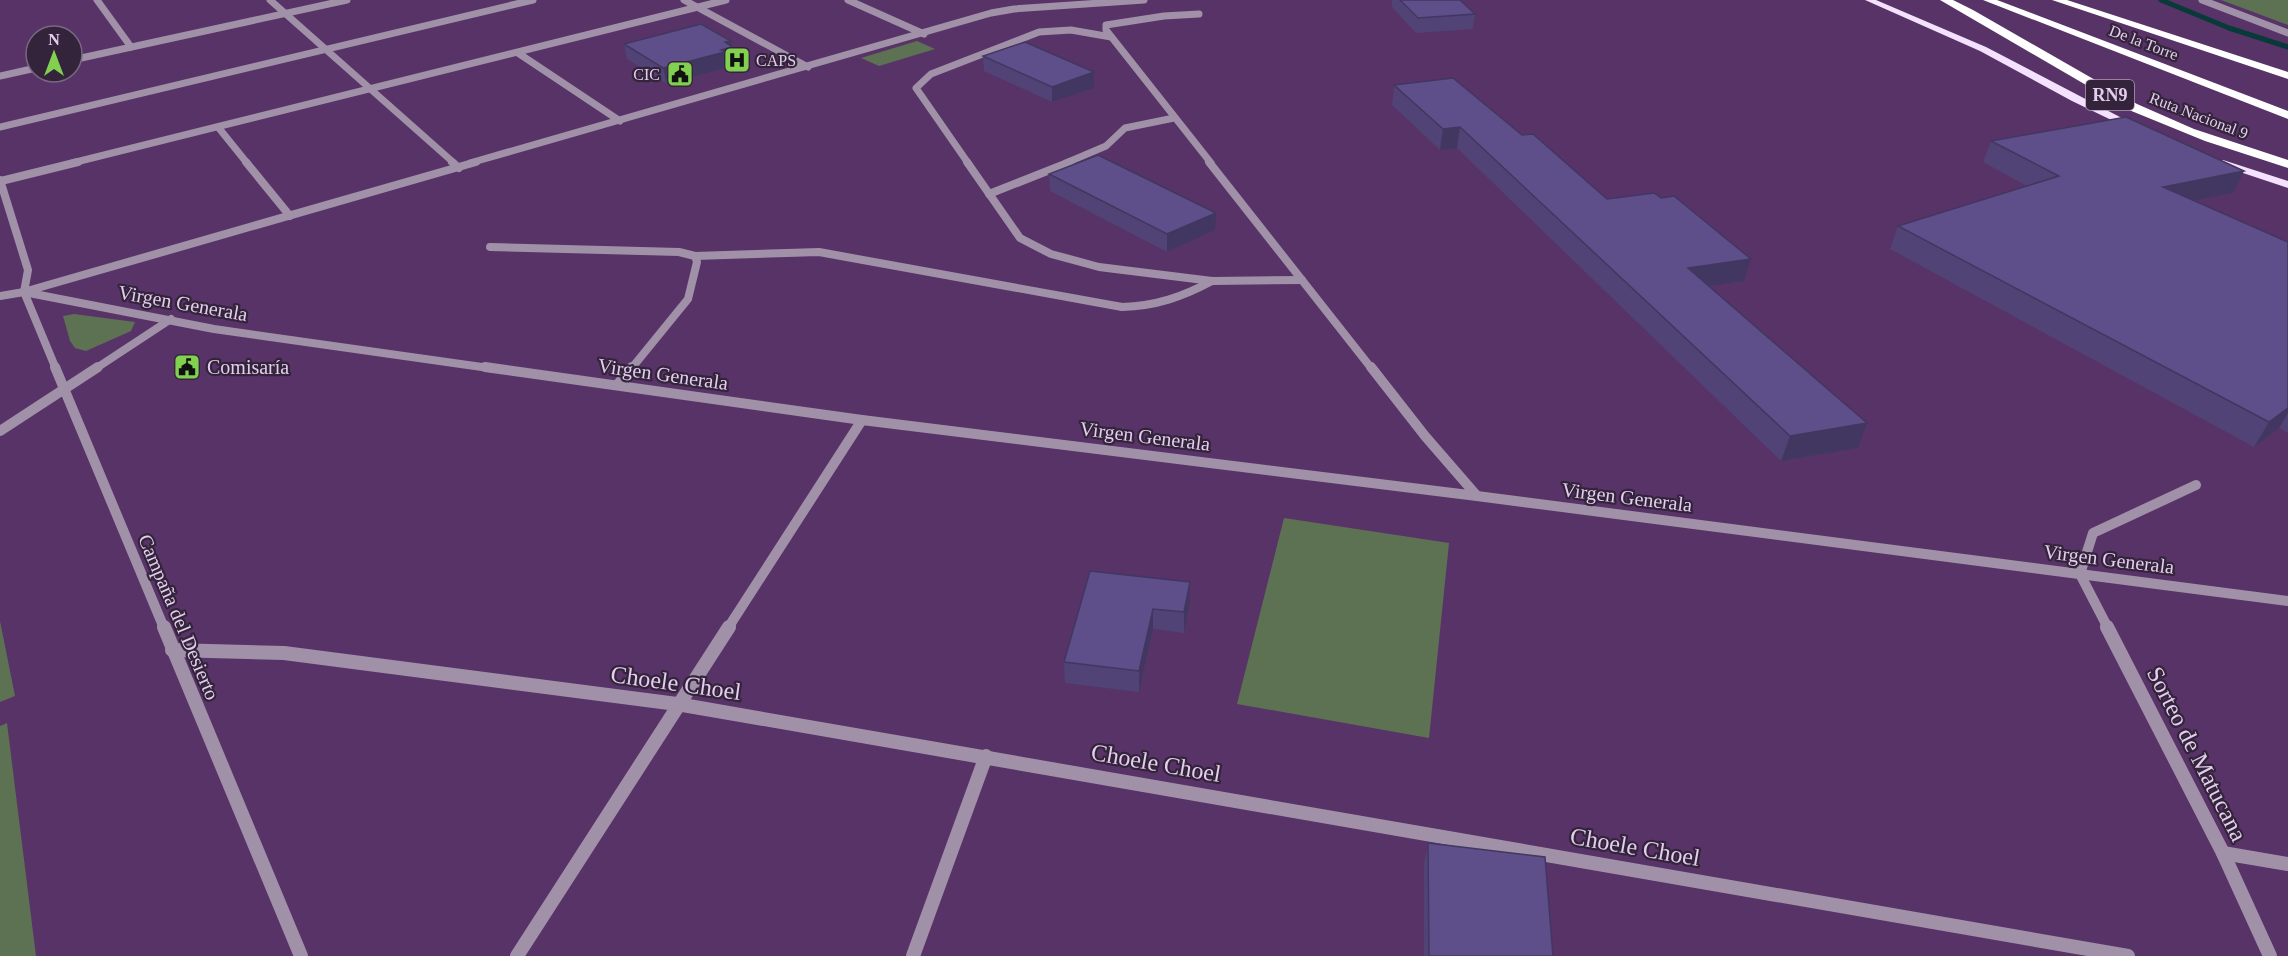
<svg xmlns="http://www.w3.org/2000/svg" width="2288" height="956" font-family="'Times New Roman',serif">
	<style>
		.green { fill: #5d7252 }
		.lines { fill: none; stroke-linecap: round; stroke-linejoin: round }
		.stream { stroke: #083a3a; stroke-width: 5 }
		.minor-far3 { stroke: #a191a8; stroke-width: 7 }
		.minor-far2 { stroke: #a191a8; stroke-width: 8 }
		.minor-far1 { stroke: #a191a8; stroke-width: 10 }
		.minor { stroke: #a191a8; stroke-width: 14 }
		.major { fill: #f4e1fd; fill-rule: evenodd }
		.highway { fill: #fff; fill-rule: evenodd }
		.wall { fill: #514376 }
		.shaded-wall { fill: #423760 }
		.building { fill: #5e4e89; stroke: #423760; stroke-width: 1.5 }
		.labels { text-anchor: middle; stroke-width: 4.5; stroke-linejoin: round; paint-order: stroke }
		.far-street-label { font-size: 16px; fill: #e3ceed; stroke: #34243b }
		.far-poi-label { font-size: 16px; fill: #e3ceed; stroke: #34243b; text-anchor: start }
		.shield { fill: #34243b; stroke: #ae9bb8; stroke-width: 1.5 }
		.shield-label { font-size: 18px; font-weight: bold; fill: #e3ceed }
		.street-label { font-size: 20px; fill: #e3ceed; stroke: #34243b }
		.poi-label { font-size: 20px; fill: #e3ceed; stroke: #34243b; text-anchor: start }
		.near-street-label { font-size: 24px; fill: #e3ceed; stroke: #34243b }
	</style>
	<rect width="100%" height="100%" fill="#583367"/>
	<g class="green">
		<path d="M2221,0h67v25z"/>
		<path d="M917,41l18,8 -56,17 -18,-8z"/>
		<path d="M74,314l61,8 -4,9 -45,20 -11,-3 -5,-7 -7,-25z"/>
		<path d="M1284,518l165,25 -20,195 -192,-34z"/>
		<path d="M0,621l15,75 -15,6z"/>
		<path d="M7,723l29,233h-36v-230z"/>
	</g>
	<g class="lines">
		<path class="stream" d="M2161,0l68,28 59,19"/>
		<g class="minor-far3">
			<path d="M97,0l34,47"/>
			<path d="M270,0l184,163"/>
			<path d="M684,0l124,67"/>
			<path d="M848,0l76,34"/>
			<path d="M2202,0l86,33"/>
			<path d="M1199,14l-35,2 -58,9v5l105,133"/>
			<path d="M518,53l102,68"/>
			<path d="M72,60l275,-60"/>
			<path d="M0,76l36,-8"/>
			<path d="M0,127l533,-127"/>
			<path d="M218,127l29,36"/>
			<path d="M72,163l654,-163"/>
			<path d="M470,163l521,-150 23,-4 130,-9"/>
			<path d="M968,163l-52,-75 15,-14 108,-42 32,-2 40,7"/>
			<path d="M1066,163l40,-17 19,-18 49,-10"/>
		</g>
		<g class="minor-far2">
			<path d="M246,162l44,54"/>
			<path d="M452,162l7,6"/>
			<path d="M967,162l53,76 31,16 48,13 113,14 90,-1"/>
			<path d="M1209,162l163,207"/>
			<path d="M0,180l28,90 -4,22"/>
			<path d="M1,181l77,-19"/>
			<path d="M989,194l81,-32"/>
			<path d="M490,247l189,5 16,4 2,6 -9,37 -57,70"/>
			<path d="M695,256l124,-4 303,55c34,-1 60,-10 90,-26"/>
			<path d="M27,291l449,-129"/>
			<path d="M24,292l32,77"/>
			<path d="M0,296l24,-4 190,37 282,40"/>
			<path d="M95,369l76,-50"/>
		</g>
		<g class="minor-far1">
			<path d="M55,367l109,261"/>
			<path d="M485,367l377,53 615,76 811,105"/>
			<path d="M1371,367l54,69 52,60"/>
			<path d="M617,385l15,-18"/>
			<path d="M0,431l98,-64"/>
			<path d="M728,628l134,-208"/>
			<path d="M2108,628l-28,-54 13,-41 103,-48"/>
		</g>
		<g class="minor">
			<path d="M164,627l137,329"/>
			<path d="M2107,627l116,226 47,103"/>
			<path d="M172,650l112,3 393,51 1451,252"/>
			<path d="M2223,853l65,11"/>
			<path d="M517,956l212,-329"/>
			<path d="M913,956l73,-200"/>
		</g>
		<g class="major">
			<path d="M1865,0h11l110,47 153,80 -9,2 -58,-28 -92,-50z"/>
			<path d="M2223,160l65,21v7l-69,-23 -1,-2z"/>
		</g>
		<g class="highway">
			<path d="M1940,0h13l20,10 164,94 57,25 94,31v8l-83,-27 -76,-31z"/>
			<path d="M1983,0h14l291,111v8z"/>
			<path d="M2052,0h15l221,72v7z"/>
		</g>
	</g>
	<g class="wall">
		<path d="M1392,0h68l15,14 -2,15 -57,4 -24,-26z"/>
		<path d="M731,41l4,21 -8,2 1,3 -61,17 -40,-25 -3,-15z"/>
		<path d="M983,56l111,16v16l-42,14 -68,-31z"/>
		<path d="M1394,85l128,50 85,64 137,82 -34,5 148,162 -77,13 -324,-313 -17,2 -48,-45z"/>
		<path d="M1991,141l242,52 -39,8 94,41v191l-9,-5 -25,19 -364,-198 8,-23 129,-40 -44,-24z"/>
		<path d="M1049,174l166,56 -48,22 -117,-61z"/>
		<path d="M1190,582v21l-6,30 -31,-4 -14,63 -74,-9 -1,-21z"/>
		<path d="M1428,843l125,113h-129v-92z"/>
	</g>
	<g class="shaded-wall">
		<path d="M731,41l4,21 -8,2 1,3 -61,17 -4,-16 58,-18 4,-8z"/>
		<path d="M1094,72v16l-42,14v-15z"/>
		<path d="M1460,127l-3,21 -17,2 3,-21z"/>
		<path d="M2244,171l-11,22 -80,16 10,-22z"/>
		<path d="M1216,213l-1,17 -48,22v-18z"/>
		<path d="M1751,259l-7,22 -62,9 6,-22z"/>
		<path d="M2288,408v5l-9,15 -25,19 15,-25z"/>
		<path d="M1867,423l-9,25 -77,13 9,-25z"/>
		<path d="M1190,582v21l-6,30v-21z"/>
		<path d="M1153,609v20l-14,63v-21z"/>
	</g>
	<g class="building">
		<path d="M1400,0h60l15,14 -57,4z"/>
		<path d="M701,24l30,17 -6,1 7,5 -11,3 4,2 -62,16 -39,-24z"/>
		<path d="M1025,42l69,30 -42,15 -69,-31z"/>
		<path d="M1453,78l69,57 11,-1 74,65 47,-6 7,5 13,-2 77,63 -63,9 179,155 -77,13 -330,-309 -17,2 -49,-44z"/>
		<path d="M2126,117l118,54 -81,16 125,55v166l-19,14 -371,-196 161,-50 -68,-35z"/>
		<path d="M1098,155l118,58 -49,21 -118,-60z"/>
		<path d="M1090,571l100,11 -6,30 -31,-3 -14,62 -75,-9z"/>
		<path d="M1428,843l117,14 8,99h-124z"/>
	</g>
	<defs>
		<symbol id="hospital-square" viewBox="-11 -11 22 22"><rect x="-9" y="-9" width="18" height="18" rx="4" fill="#82d050" stroke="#34243b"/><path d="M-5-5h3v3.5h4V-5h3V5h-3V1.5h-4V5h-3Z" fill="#111"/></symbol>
		<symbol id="civic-square" viewBox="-11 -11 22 22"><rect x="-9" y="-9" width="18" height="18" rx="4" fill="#82d050" stroke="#34243b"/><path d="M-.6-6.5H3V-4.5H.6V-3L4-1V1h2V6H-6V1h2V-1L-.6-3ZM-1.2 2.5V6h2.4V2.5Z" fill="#111"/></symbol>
	</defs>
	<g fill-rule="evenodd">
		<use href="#hospital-square" x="722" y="45" width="30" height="30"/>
		<use href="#civic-square" x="665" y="59" width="30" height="30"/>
		<use href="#civic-square" x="172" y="352" width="30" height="30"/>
	</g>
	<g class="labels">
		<g class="far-street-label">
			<text transform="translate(2144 42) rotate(21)" y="6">De la Torre</text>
			<text transform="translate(2199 115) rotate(21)" y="6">Ruta Nacional 9</text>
		</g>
		<g class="far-poi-label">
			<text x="756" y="66">CAPS</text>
			<text x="660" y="80" text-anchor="end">CIC</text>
		</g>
		<rect class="shield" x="2086" y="80" width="48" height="30" rx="4.5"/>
		<g class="shield-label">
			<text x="2110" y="101">RN9</text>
		</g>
		<g class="street-label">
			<text transform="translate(183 303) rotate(10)" y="7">Virgen Generala</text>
			<text transform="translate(663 374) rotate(8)" y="7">Virgen Generala</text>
			<text transform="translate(1145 436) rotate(7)" y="7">Virgen Generala</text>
			<text transform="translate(1627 497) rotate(7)" y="7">Virgen Generala</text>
			<text transform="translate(2109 559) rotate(7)" y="7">Virgen Generala</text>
			<text transform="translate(179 617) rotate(67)" y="7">Campaña del Desierto</text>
		</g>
		<g class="poi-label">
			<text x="207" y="374">Comisaría</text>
		</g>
		<g class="near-street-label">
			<text transform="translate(676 683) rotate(8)" y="8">Choele Choel</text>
			<text transform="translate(2197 754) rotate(63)" y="8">Sorteo de Matucana</text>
			<text transform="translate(1156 763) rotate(10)" y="8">Choele Choel</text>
			<text transform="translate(1635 847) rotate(10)" y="8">Choele Choel</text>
		</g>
	</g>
	<g transform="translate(54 54)"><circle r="28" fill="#34243b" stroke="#7a6882" stroke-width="1.5"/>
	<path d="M0-4.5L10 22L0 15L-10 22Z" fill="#82d050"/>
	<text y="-9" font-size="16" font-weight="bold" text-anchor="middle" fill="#e3ceed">N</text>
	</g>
</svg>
